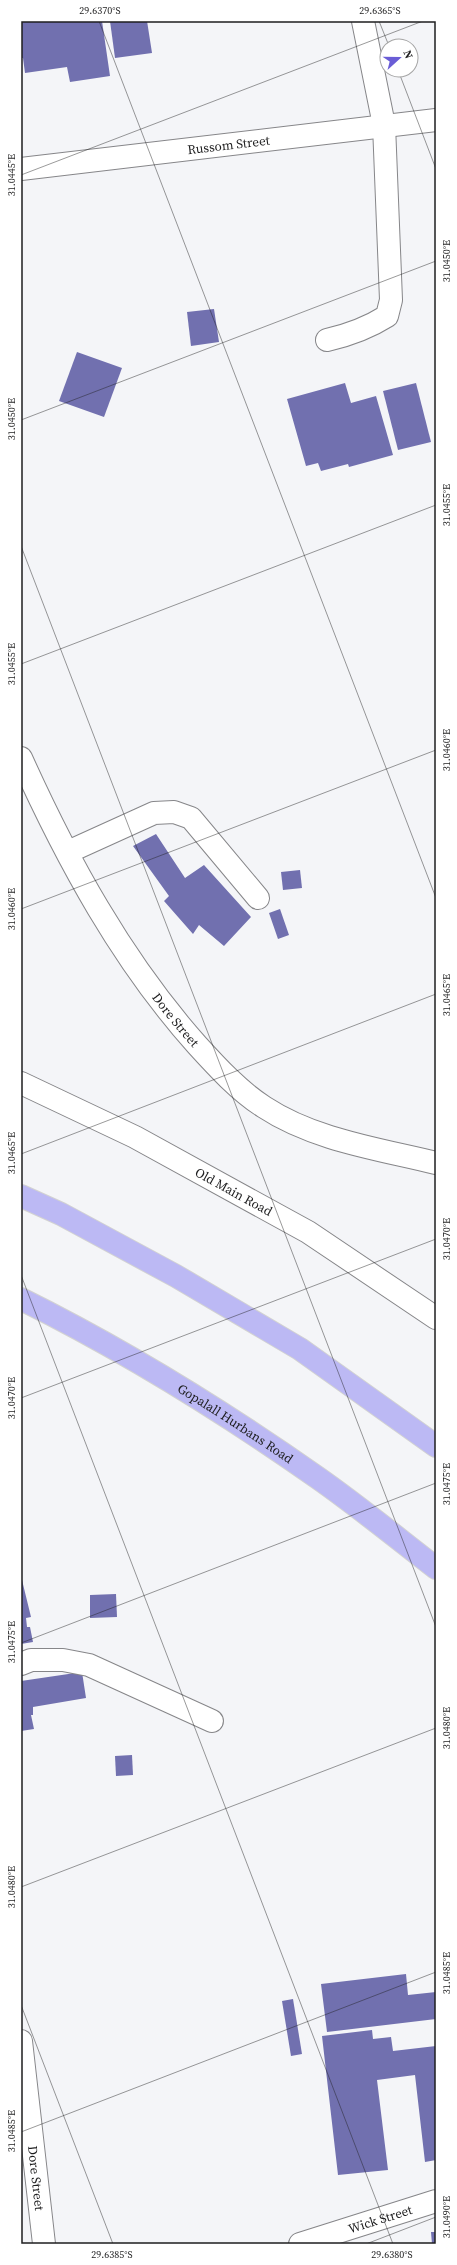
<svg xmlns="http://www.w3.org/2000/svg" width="457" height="2265" font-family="'Source Serif 4',serif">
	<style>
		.building { fill: #7170af }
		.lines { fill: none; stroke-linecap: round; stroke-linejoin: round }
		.minor-casing { stroke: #868689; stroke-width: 24 }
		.major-casing { stroke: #d2d2d2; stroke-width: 24 }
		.minor { stroke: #fff; stroke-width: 22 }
		.major { stroke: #bcb9f4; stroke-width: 22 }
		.ticks { fill: none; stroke: #1e1e1f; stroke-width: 1; stroke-opacity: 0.45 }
		.labels { text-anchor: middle; stroke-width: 3; stroke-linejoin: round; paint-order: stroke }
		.street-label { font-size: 13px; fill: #1e1e1f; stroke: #fff }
		.neatline { fill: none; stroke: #1e1e1f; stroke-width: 1.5 }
		.ticks-label { font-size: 10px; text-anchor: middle; fill: #1e1e1f }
	</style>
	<rect width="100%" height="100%" fill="#f4f5f8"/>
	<g class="building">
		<path d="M21,21h81l8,55 -40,6 -3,-15 -42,6 -2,-15h-2z"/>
		<path d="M110,21h37l5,32 -37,5z"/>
		<path d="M214,309l5,33 -28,4 -4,-34z"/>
		<path d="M77,352l45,16 -18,49 -45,-16z"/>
		<path d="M345,383l6,20 25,-7 17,59 -44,12 -1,-3 -27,7 -3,-8 -12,3 -19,-67z"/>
		<path d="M416,383l15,59 -33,8 -15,-59z"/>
		<path d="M156,834l29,44 19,-13 47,52 -27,29 -25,-21 -6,9 -29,-33 5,-5 -36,-50z"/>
		<path d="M300,870l2,18 -19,2 -2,-18z"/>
		<path d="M280,909l9,26 -11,4 -9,-26z"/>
		<path d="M21,1576l10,41 -5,1 1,9h3l3,15 -12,2z"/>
		<path d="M116,1594l1,23 -27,1v-23z"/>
		<path d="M82,1672l4,26 -53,9v8h-2l3,14 -13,2v-50z"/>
		<path d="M132,1755l1,20 -17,1 -1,-20z"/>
		<path d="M406,1974l2,21 28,-3v27l-109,13 -6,-48z"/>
		<path d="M293,1999l9,55 -11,2 -9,-55z"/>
		<path d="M372,2030l1,9 18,-2 2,14 43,-5v114l-11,2 -10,-87 -38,5 11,90 -50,5 -16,-139z"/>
		<path d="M431,2232h5v12h-4z"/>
	</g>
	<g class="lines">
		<defs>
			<g id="minor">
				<path id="s1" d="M21,169l415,-49"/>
				<path d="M327,340c22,-5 41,-12 60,-24l4,-16 -7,-175 -21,-104"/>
				<path id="s2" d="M21,758c46,102 101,203 176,287 20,22 42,46 67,62 50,33 115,42 172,56"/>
				<path d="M68,852l86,-39 20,-1 17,6 67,80"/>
				<path id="s3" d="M21,1083l114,54 173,95 128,86"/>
				<path d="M21,1664l10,-4h32l26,5 123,56"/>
				<path id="s4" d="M21,2041l23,203"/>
				<path id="s5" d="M300,2244l136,-43"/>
			</g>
			<g id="major">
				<path d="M21,1196l40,18 115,62 124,73 136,97"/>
				<path id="s6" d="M21,1299c103,51 203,113 297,179 40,28 79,60 118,90"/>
			</g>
		</defs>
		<use href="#minor" class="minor-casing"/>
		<use href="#major" class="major-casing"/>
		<use href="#minor" class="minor"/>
		<use href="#major" class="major"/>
	</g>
	<path class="ticks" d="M99,21l337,877M379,21l10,25M398,70l38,99M21,175l402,-154M21,420l415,-159M21,546l415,1081M21,664l415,-159M21,909l415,-159M21,1154l415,-160M21,1275l372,969M21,1398l415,-159M21,1643l415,-160M21,1887l415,-159M21,2005l92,239M21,2132l415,-160M366,2244l70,-27"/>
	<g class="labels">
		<g class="street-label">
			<text dy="5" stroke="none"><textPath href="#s1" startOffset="209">Russom Street</textPath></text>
			<text dy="5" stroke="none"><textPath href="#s2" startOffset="305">Dore Street</textPath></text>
			<text dy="5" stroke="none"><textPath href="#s3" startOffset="239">Old Main Road</textPath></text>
			<text dy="5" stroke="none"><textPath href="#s6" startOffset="248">Gopalall Hurbans Road</textPath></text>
			<text dy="5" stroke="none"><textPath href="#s4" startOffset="138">Dore Street</textPath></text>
			<text dy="5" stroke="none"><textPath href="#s5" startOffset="84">Wick Street</textPath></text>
		</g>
	</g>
	<rect width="457" height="2265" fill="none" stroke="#ffffff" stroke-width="44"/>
	<g transform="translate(399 58) rotate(69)"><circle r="19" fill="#ffffff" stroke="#a5a5a5"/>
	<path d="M0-3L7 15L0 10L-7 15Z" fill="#6a5dd6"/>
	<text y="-6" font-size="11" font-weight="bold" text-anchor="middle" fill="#1e1e1f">N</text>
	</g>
	<rect x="22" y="22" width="413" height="2221" class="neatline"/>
	<g class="ticks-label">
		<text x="100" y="14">29.6370°S</text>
		<text x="380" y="14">29.6365°S</text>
		<text transform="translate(11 175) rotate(-90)" y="4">31.0445°E</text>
		<text transform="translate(446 261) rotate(-90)" y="4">31.0450°E</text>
		<text transform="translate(11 419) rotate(-90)" y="4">31.0450°E</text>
		<text transform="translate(446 505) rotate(-90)" y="4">31.0455°E</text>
		<text transform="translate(11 664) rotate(-90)" y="4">31.0455°E</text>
		<text transform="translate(446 750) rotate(-90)" y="4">31.0460°E</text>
		<text transform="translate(11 909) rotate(-90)" y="4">31.0460°E</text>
		<text transform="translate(446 995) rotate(-90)" y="4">31.0465°E</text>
		<text transform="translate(11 1153) rotate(-90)" y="4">31.0465°E</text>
		<text transform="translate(446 1239) rotate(-90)" y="4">31.0470°E</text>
		<text transform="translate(11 1398) rotate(-90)" y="4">31.0470°E</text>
		<text transform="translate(446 1484) rotate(-90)" y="4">31.0475°E</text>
		<text transform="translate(11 1642) rotate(-90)" y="4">31.0475°E</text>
		<text transform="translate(446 1728) rotate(-90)" y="4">31.0480°E</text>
		<text transform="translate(11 1887) rotate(-90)" y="4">31.0480°E</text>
		<text transform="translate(446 1973) rotate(-90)" y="4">31.0485°E</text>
		<text transform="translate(11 2131) rotate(-90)" y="4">31.0485°E</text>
		<text transform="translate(446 2217) rotate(-90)" y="4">31.0490°E</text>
		<text x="112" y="2258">29.6385°S</text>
		<text x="392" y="2258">29.6380°S</text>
	</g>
</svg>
